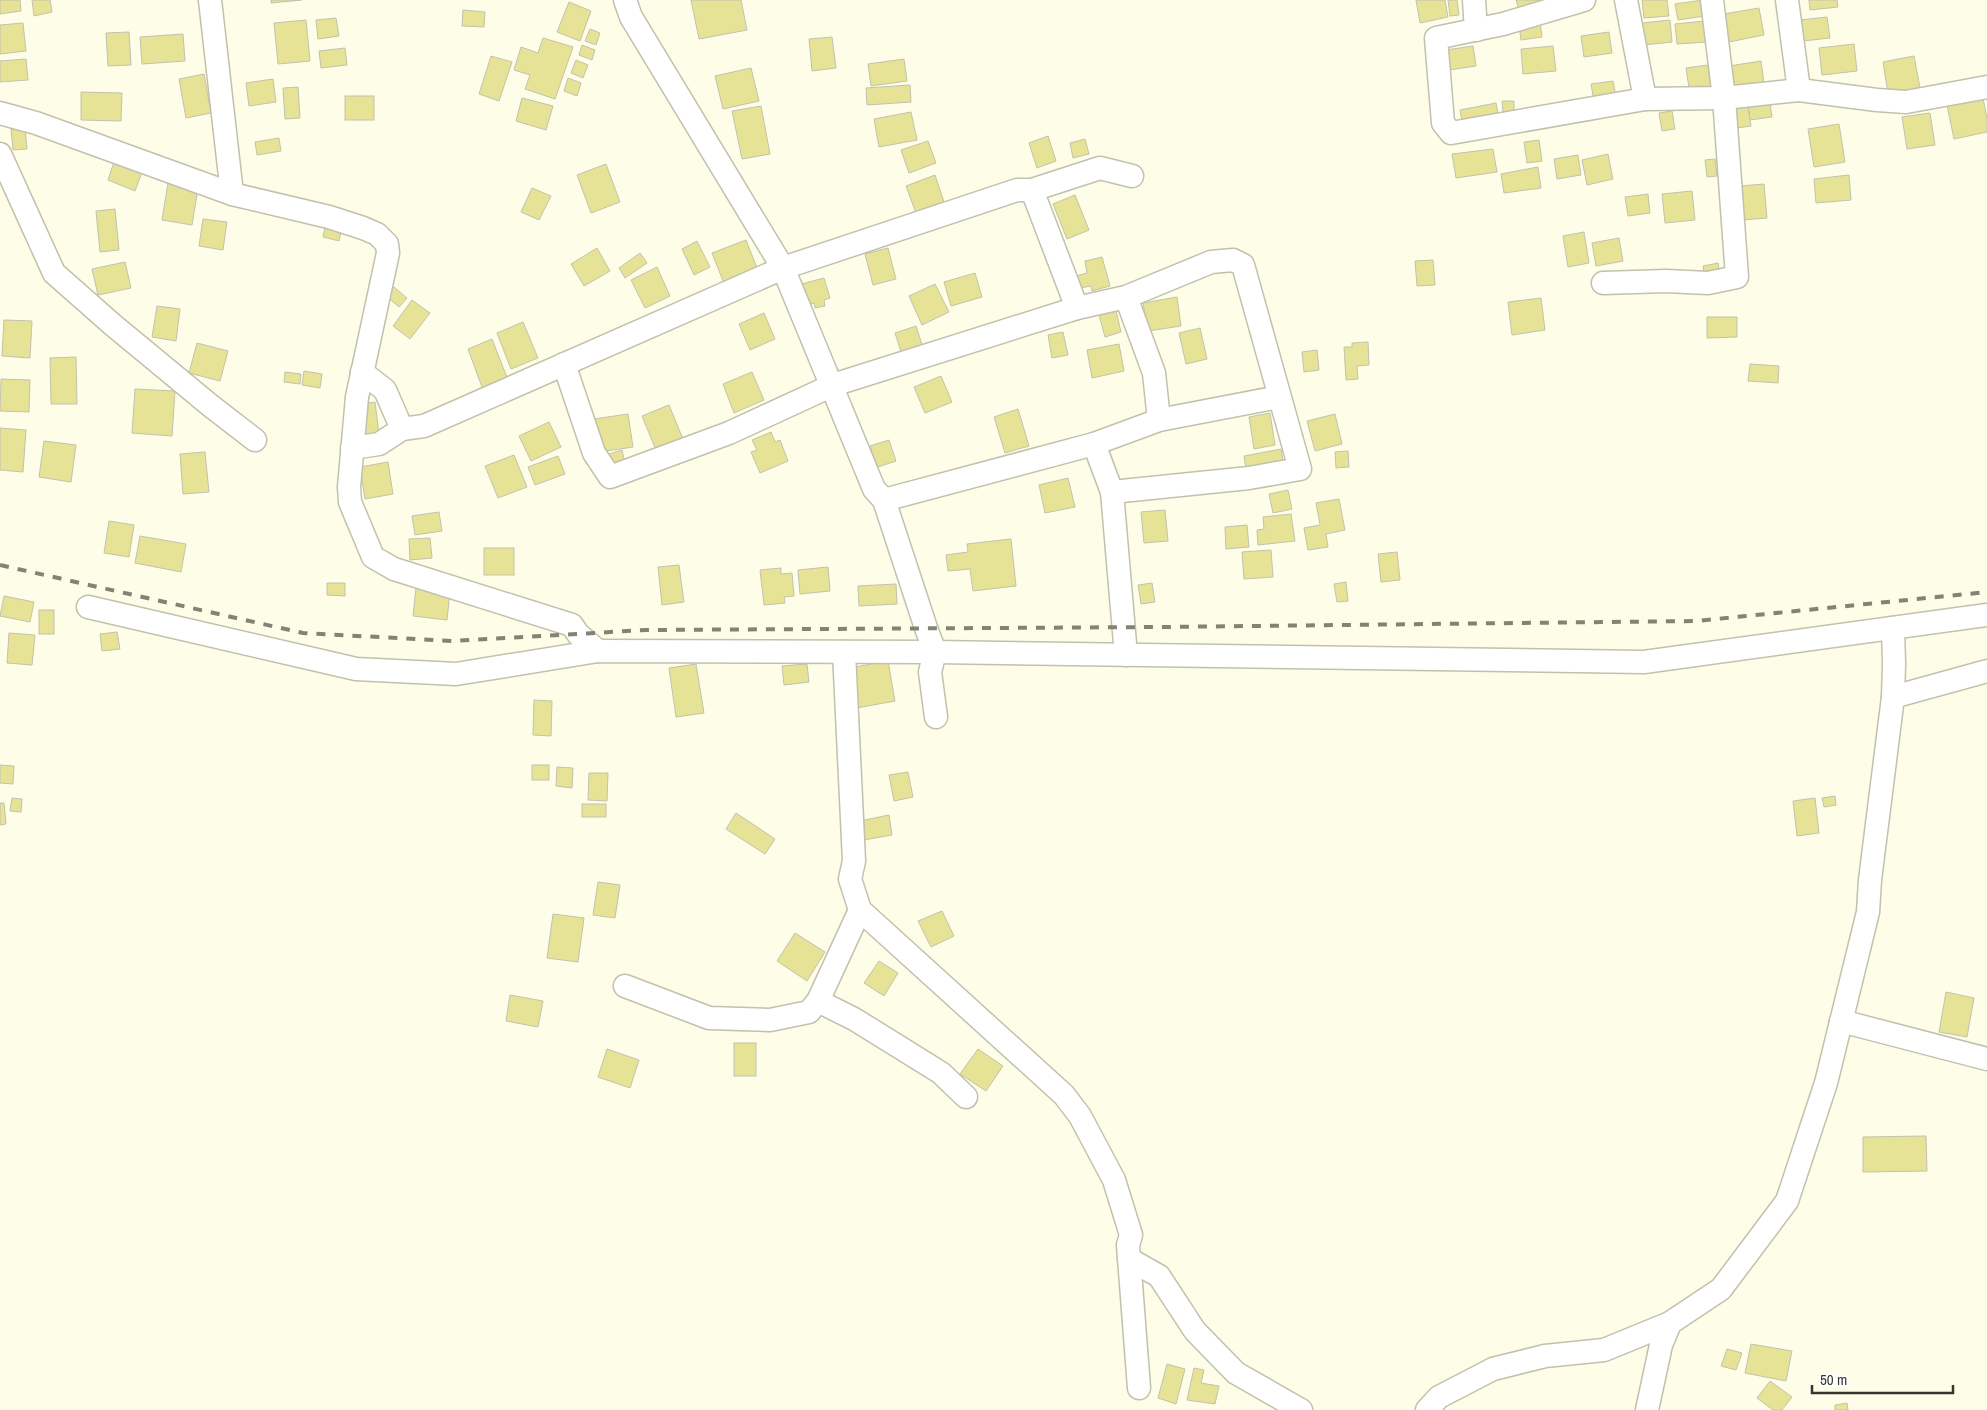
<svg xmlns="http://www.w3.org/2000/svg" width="1987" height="1410" font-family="'Archivo Narrow',sans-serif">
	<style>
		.building { fill: #e7e396; stroke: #c2c2ae }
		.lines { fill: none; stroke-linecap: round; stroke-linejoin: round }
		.minor-casing { stroke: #c1c1ad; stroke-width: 25 }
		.minor { stroke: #fff; stroke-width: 22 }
		.rail { stroke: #828275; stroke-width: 4; stroke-dasharray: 9 9; stroke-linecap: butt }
	</style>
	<rect width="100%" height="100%" fill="#fefde8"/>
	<g class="building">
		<path d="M0,0h20l1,11 -21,3z"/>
		<path d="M32,0h18l2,12 -18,4z"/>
		<path d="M271,0h31l-31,3z"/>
		<path d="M691,0h50l6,30 -48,9z"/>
		<path d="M1416,0h29l3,17 -28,6z"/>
		<path d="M1448,0h9l2,15 -9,1z"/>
		<path d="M1516,0h30l-27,10z"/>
		<path d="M1642,0h25l2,16 -25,2z"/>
		<path d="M1703,0l2,16 -27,4 -3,-16z"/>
		<path d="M1809,0h28l1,7 -28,3z"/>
		<path d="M569,2l22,9 -11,30 -23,-9z"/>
		<path d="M1759,8l5,27 -40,8 -6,-28z"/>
		<path d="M463,10l22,2 -1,15 -22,-1z"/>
		<path d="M1827,17l3,21 -27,3 -3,-21z"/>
		<path d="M336,18l3,18 -21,3 -2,-19z"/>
		<path d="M306,20l4,41 -32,3 -4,-41z"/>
		<path d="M1670,20l2,22 -28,3 -2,-22z"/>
		<path d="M1540,21l2,16 -21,3 -2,-16z"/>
		<path d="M1705,21l2,21 -30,2 -2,-20z"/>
		<path d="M23,23l3,28 -26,3v-29z"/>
		<path d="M590,29l10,4 -4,12 -11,-4z"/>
		<path d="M129,32l2,33 -23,1 -2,-33z"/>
		<path d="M1609,32l3,21 -28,4 -3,-21z"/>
		<path d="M183,34l2,27 -43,3 -2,-27z"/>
		<path d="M832,37l4,31 -24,3 -3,-32z"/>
		<path d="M543,38l30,9 -18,52 -30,-10 5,-14 -16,-5 7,-23 17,6z"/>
		<path d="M1854,44l3,27 -35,4 -3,-27z"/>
		<path d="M582,45l13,5 -3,10 -13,-5z"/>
		<path d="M1473,46l3,20 -27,4 -3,-20z"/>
		<path d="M1553,46l3,25 -33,3 -2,-25z"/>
		<path d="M345,48l2,17 -26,3 -2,-17z"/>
		<path d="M491,56l21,6 -13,39 -20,-7z"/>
		<path d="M1914,56l6,32 -32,6 -5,-32z"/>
		<path d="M26,59l2,21 -28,2v-21z"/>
		<path d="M904,59l3,22 -36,5 -3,-22z"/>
		<path d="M576,60l12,5 -5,13 -12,-5z"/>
		<path d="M1761,61l3,22 -32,5 -3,-22z"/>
		<path d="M1708,65l4,26 -22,3 -4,-26z"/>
		<path d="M751,68l8,33 -36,8 -8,-33z"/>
		<path d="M204,74l7,39 -25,5 -7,-39z"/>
		<path d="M568,78l13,5 -4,13 -13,-5z"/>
		<path d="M273,79l3,23 -27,4 -3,-23z"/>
		<path d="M1613,81l3,16 -22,4 -3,-17z"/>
		<path d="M910,85l1,17 -44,3 -1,-17z"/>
		<path d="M298,87l2,31 -15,1 -2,-31z"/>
		<path d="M81,92l41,1 -1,28 -40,-1z"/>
		<rect x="345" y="96" width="29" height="24"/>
		<path d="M522,98l31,8 -7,24 -30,-9z"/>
		<path d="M1983,98l4,21v13l-33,7 -7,-34z"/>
		<path d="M1502,101h12v10l-11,1z"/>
		<path d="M1496,103l3,16 -36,7 -3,-16z"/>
		<path d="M1770,103l2,14 -22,3 -2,-14z"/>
		<path d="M761,106l9,48 -28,5 -10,-48z"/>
		<path d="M1748,106l3,20 -21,3 -3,-19z"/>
		<path d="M1672,111l3,18 -13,2 -3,-18z"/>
		<path d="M911,112l6,28 -38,7 -5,-28z"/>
		<path d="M1930,113l5,32 -28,4 -5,-32z"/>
		<path d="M1839,124l6,38 -31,5 -6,-38z"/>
		<path d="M25,128l2,21 -14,1 -2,-21z"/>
		<path d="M1048,136l8,25 -19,7 -8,-25z"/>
		<path d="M279,138l2,13 -24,4 -2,-13z"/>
		<path d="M1085,139l4,15 -16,4 -3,-15z"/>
		<path d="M1539,140l3,21 -15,2 -3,-21z"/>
		<path d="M928,141l8,22 -27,10 -8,-23z"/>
		<path d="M1493,149l4,23 -41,6 -4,-24z"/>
		<path d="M1608,154l5,25 -26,6 -5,-25z"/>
		<path d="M1578,155l3,20 -24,4 -3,-20z"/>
		<path d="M1715,159l2,17 -10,1 -2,-17z"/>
		<path d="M114,162l28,10 -7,19 -27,-11z"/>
		<path d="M606,164l14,38 -29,11 -14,-38z"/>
		<path d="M1538,167l3,21 -37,5 -3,-19z"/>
		<path d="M935,175l10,30 -28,11 -11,-30z"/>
		<path d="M1849,175l2,25 -35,3 -2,-24z"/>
		<path d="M168,183l30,5 -6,37 -30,-5z"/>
		<path d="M1764,184l3,34 -24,2 -3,-34z"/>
		<path d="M532,188l19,8 -12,24 -18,-8z"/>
		<path d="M1692,191l3,29 -30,3 -3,-29z"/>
		<path d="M1648,194l2,19 -22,3 -3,-19z"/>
		<path d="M1075,195l14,35 -22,9 -14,-35z"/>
		<path d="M115,209l4,41 -19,2 -4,-41z"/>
		<path d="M203,219l24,3 -4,28 -24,-4z"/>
		<path d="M325,228l16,4 -2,9 -16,-4z"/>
		<path d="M1584,232l5,31 -21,4 -5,-31z"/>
		<path d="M1619,238l4,23 -27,5 -4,-23z"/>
		<path d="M746,240l13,33 -34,13 -13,-33z"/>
		<path d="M697,241l13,26 -16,8 -12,-26z"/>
		<path d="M597,248l13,23 -26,15 -13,-22z"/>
		<path d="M888,248l8,31 -23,6 -8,-31z"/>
		<path d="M640,253l7,10 -22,15 -6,-10z"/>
		<path d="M1102,257l8,29 -18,5 -1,-5 -11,2 -4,-12 11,-3 -2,-12z"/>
		<path d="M1433,260l2,25 -18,1 -2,-25z"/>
		<path d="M125,262l6,26 -33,7 -6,-26z"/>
		<path d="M1718,263l2,13 -15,3 -2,-13z"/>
		<path d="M657,267l13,29 -25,12 -14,-28z"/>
		<path d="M975,273l7,24 -31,9 -7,-24z"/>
		<path d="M824,278l6,20 -6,2 1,6 -10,2 -1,-5 -9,3 -7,-21z"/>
		<path d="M935,284l14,28 -27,13 -13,-29z"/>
		<path d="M394,287l13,11 -8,9 -13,-11z"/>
		<path d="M1177,297l4,29 -33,5 -5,-28z"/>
		<path d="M1541,298l4,32 -33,5 -4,-33z"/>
		<path d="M412,300l18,13 -20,26 -17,-13z"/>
		<path d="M157,306l23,3 -4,32 -24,-4z"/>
		<path d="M1116,311l5,21 -16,5 -6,-22z"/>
		<path d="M764,313l11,26 -25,11 -11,-26z"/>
		<path d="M1707,317h30v20l-30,1z"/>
		<path d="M4,320l28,1 -2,37 -28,-2z"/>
		<path d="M523,322l15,36 -27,11 -14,-36z"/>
		<path d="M916,326l9,28 -21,7 -9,-28z"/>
		<path d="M1200,328l7,31 -21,5 -7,-31z"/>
		<path d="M1063,332l5,23 -16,3 -4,-23z"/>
		<path d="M492,339l16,41 -25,10 -15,-41z"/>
		<path d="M1368,342l1,23 -12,1 1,13 -12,1 -2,-33h8v-4z"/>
		<path d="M197,343l31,8 -8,30 -31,-8z"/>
		<path d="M1119,344l5,27 -32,7 -5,-28z"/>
		<path d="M1317,350l2,20 -15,2 -2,-20z"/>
		<path d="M76,357l1,47h-26l-1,-46z"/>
		<path d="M1750,364l29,2 -1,17 -30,-2z"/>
		<path d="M304,371l18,3 -2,14 -18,-3z"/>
		<path d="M285,372l16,2 -1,10 -16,-2z"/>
		<path d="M752,372l12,28 -30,13 -11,-29z"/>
		<path d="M941,376l11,26 -27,11 -11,-26z"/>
		<path d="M1,379l29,1 -1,32 -29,-1z"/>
		<path d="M135,389l40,2 -3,45 -40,-3z"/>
		<path d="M375,402l5,40 -14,2 -6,-40z"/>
		<path d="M669,405l16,39 -27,11 -16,-39z"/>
		<path d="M1018,409l11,37 -24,7 -11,-36z"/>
		<path d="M1270,413l5,32 -21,4 -5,-32z"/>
		<path d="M628,414l5,33 -33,5 -6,-33z"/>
		<path d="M1335,414l7,30 -27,7 -8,-30z"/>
		<path d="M549,422l12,25 -30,14 -12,-25z"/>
		<path d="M0,428l26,2 -3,42 -23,-2z"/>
		<path d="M771,432l4,10 5,-2 8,21 -28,12 -9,-21 6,-2 -5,-10z"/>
		<path d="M889,440l7,21 -18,6 -3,-7 -6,2 -3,-10 6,-1 -2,-5z"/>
		<path d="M44,441l32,4 -5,37 -32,-5z"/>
		<path d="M1281,449l3,19 -37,7 -3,-19z"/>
		<path d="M622,450l4,18 -16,4 -4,-17z"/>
		<path d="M1348,451l1,16 -13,1 -1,-16z"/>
		<path d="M205,452l4,40 -26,2 -3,-40z"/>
		<path d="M514,455l13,32 -29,11 -13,-32z"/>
		<path d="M558,456l7,18 -30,11 -7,-18z"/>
		<path d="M388,462l5,32 -28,5 -5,-32z"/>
		<path d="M1068,478l7,29 -30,6 -6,-28z"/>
		<path d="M1288,490l4,19 -19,4 -4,-19z"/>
		<path d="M1339,499l6,31 -19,4 2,13 -20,3 -4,-22 16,-3 -4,-22z"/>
		<path d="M1165,510l3,31 -24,2 -3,-31z"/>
		<path d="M439,512l3,19 -27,4 -3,-19z"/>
		<path d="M1291,514l4,27 -37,4 -1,-15 7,-1 -1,-12z"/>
		<path d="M109,521l25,4 -5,32 -25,-4z"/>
		<path d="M1247,525l2,22 -23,2 -1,-22z"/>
		<path d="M140,536l46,8 -5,28 -46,-9z"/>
		<path d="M430,538l2,20 -22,2 -1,-21z"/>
		<path d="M1011,539l5,47 -43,5 -3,-22 -22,2 -2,-16 22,-3 -1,-8z"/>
		<rect x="484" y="548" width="30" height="27"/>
		<path d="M1271,550l2,27 -29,2 -2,-27z"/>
		<path d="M1397,552l3,28 -19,2 -3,-28z"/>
		<path d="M679,565l5,37 -22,3 -4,-38z"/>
		<path d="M828,567l2,24 -30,3 -2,-24z"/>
		<path d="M781,568v6l11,-1 2,23 -10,1 1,6 -21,2 -4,-35z"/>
		<path d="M1346,582l2,19 -11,1 -3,-18z"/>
		<path d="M327,583h18v13l-18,-1z"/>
		<path d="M1152,583l3,19 -14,2 -3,-19z"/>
		<path d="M896,584l1,20 -38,2 -1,-20z"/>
		<path d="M416,588l34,3 -3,29 -34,-4z"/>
		<path d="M4,596l30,6 -4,20 -30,-6z"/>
		<rect x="39" y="610" width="15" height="24"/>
		<path d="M117,632l3,17 -18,2 -2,-17z"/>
		<path d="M9,633l26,2 -3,30 -25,-2z"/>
		<path d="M888,661l7,40 -38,7 -7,-40z"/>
		<path d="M696,664l8,49 -28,4 -7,-49z"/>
		<path d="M807,664l2,18 -25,3 -2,-19z"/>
		<path d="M534,700l18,1 -1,35 -18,-1z"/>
		<path d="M0,765l14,1 -1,18 -13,-1z"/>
		<rect x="532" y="765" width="17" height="15"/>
		<path d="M557,767l16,1 -1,20 -16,-2z"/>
		<path d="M908,772l5,25 -19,4 -5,-26z"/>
		<path d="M589,773h19l-1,28 -19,-1z"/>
		<path d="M1835,796l1,9 -12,2 -2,-9z"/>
		<path d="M12,798l10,1 -1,13 -11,-1z"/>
		<path d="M1815,798l4,35 -22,3 -4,-35z"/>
		<path d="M0,803h4l2,21 -6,1z"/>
		<rect x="582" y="804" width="24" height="13"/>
		<path d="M736,813l39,26 -10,15 -39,-25z"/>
		<path d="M889,815l3,20 -34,6 -3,-19z"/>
		<path d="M598,882l22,3 -5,33 -22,-3z"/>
		<path d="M942,911l12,25 -23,11 -13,-26z"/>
		<path d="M553,914l31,4 -6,44 -31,-4z"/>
		<path d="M795,933l30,19 -18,29 -30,-20z"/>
		<path d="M879,961l19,12 -14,23 -20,-13z"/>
		<path d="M1946,992l28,6 -7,39 -28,-5z"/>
		<path d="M510,995l33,6 -5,26 -32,-6z"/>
		<rect x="734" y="1043" width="22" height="33"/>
		<path d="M607,1049l32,11 -9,28 -32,-11z"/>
		<path d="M978,1049l25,17 -17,25 -26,-17z"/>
		<path d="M1926,1136l1,35 -64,1v-35z"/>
		<path d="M1751,1344l41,7 -6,30 -41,-8z"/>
		<path d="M1727,1349l15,4 -6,17 -15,-4z"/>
		<path d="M1167,1364l18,5 -9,35 -18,-6z"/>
		<path d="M1194,1368l10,2 -3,13 18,3 -4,18 -28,-4z"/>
		<path d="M1770,1381l22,16 -10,13h-9l-16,-12z"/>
		<path d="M1847,1403l1,7h-13v-5z"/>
	</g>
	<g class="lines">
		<defs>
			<g id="minor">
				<path d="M210,0l22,194"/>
				<path d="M625,0l6,17 152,251 91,221 10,11 42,128 9,24 -5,20 6,45"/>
				<path d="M1474,0l2,30"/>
				<path d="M1584,0l-81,24 -67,14 7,85 8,10 194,-34 79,-1 75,-8 78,10 29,2 81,-15"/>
				<path d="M1626,0l19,99"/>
				<path d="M1787,0l12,90"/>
				<path d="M0,113l36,10 196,71 97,23 34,11 14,6 10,10 1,9 -31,144 -8,90 1,15 23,55 21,12 178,56 6,9 20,17"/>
				<path d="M0,154l54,119 59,52 98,81 44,34"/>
				<path d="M1032,190l45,118"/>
				<path d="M1603,283l63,-2 42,2 29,-6 -13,-179 -12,-98"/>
				<path d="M1126,297l28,76 5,47"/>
				<path d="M564,364l30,89 16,24 119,-44 104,-48 244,-77 49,-11 85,-35 22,-2 10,5 57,204 -51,9 -137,14"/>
				<path d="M362,372l23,18 17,39"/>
				<path d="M1094,444l18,48 14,163"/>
				<path d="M352,448l27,-4 23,-15 22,-3 359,-158 234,-78h15l68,-22 32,8"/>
				<path d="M884,500l210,-56 65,-24 120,-23"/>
				<path d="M88,607l268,62 100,5 142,-23 337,1 709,10 343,-47"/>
				<path d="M844,652l10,209 -4,18 10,31 204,185 16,21 34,64 17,55 -3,10 11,143"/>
				<path d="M1893,697l1,-33 -1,-36"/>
				<path d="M625,986l84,32 61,2 39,-8 9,-11 42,-91"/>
				<path d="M818,1001l36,18 87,54 25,24"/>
				<path d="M1841,1021l146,38"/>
				<path d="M1129,1259l30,17 36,55 41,42 65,37"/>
				<path d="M1427,1410l12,-13 54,-28 52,-13 59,-6 66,-27 51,-34 66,-88 39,-118 42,-171 2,-32 23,-183 94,-26"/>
				<path d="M1647,1410l14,-65 9,-22"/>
			</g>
		</defs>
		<use href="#minor" class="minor-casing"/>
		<use href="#minor" class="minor"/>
		<path class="rail" d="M0,565l303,68 149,8 194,-11 517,-3 533,-6 291,-29"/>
	</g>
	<path d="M1812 1385v8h141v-8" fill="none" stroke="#37372f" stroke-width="2.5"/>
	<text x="1820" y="1385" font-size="15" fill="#37372f" stroke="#ffffff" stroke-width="4" paint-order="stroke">50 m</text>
</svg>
